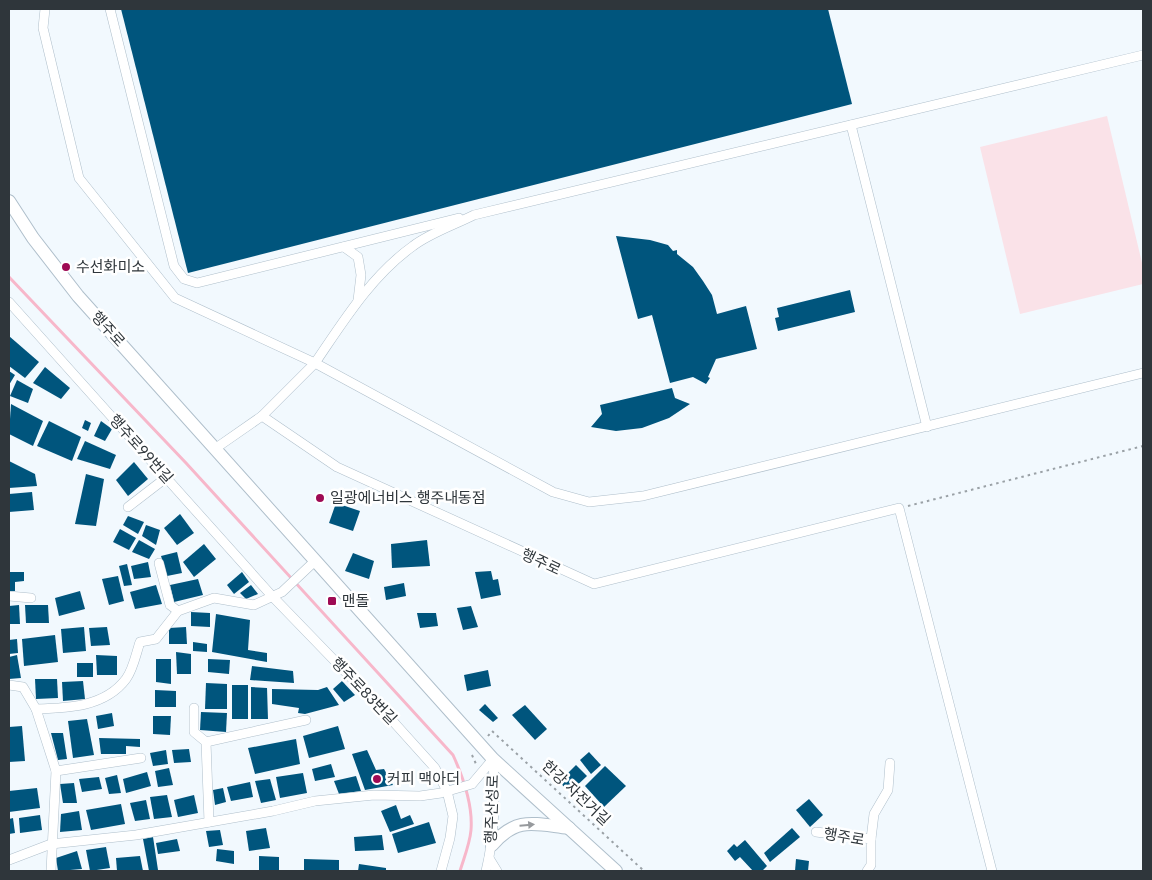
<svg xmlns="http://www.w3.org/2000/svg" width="1152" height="880" font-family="Lato,'Noto Sans KR',sans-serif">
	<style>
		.green { fill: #fae2e8 }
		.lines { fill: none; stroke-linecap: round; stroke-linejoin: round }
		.stream { stroke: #f7b7ca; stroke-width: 3 }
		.building { fill: #00557d }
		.street-casing { stroke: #afbfcb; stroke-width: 10 }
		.secondary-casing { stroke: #afbfcb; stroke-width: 14 }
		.path { stroke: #9aa1a6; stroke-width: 2; stroke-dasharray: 2.5 4; stroke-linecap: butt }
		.street { stroke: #fff; stroke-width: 9 }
		.secondary { stroke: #fff; stroke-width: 12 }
		.oneway { fill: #979a9d }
		.poi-dot { fill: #9e0a54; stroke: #fff; stroke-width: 2 }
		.labels { text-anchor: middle; stroke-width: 5; stroke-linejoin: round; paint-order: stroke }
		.poi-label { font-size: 15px; fill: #2f363b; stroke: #fff; text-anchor: start }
		.street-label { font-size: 15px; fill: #2f363b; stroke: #fff }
	</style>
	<rect width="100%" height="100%" fill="#f2f9fe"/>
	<path class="green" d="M1107,116l36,151v17l-123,30 -40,-167z"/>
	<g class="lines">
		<path class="stream" d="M9,277l177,186 267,292c10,22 20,50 18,75 -1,13 -7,28 -11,41"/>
	</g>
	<g class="building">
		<path d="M121,9h707l24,95 -664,169z"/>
		<path d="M616,236l34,4 18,5 5,6 4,-1v4l16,13 10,14 9,14 5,19 29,-8 11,43 -41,10 -8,18 2,1 -4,6 -13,-7 -23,6 -18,-68 -14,4z"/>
		<path d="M850,290l5,22 -77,19 -3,-13 4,-1 -2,-9z"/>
		<path d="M9,336l30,26 -14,16 -16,-12z"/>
		<path d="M45,367l25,21 -9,11 -28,-16z"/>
		<path d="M9,371l6,4 -6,10z"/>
		<path d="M17,380l16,9 -5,14 -18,-7z"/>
		<path d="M672,388l3,10 15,6 -21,14 -27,10 -26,3 -25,-4 11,-13 -2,-9z"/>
		<path d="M11,404l32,17 -10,25 -24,-12z"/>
		<path d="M85,420l6,3 -3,8 -6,-3z"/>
		<path d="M49,421l32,16 -9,24 -35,-15z"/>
		<path d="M101,421l11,8 -7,12 -11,-5z"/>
		<path d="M85,441l31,14 -6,14 -33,-10z"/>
		<path d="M9,461l26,13 2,12 -28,2z"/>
		<path d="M134,462l14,17 -20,17 -12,-16z"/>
		<path d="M86,474l18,5 -8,47 -21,-2z"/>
		<path d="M32,492l2,18 -25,2v-18z"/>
		<path d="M336,503l24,8 -7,20 -24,-8z"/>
		<path d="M180,514l14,19 -17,12 -13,-17z"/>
		<path d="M128,516l16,6 -6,12 -15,-9z"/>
		<path d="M146,525l14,5 -4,15 -14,-9z"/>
		<path d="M120,529l16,9 -7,12 -16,-8z"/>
		<path d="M139,540l16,9 -6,10 -17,-7z"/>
		<path d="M427,540l3,26 -38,2 -1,-24z"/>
		<path d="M204,544l12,15 -22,18 -11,-15z"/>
		<path d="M177,552l5,21 -15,3 -6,-20z"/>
		<path d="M353,553l21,8 -5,18 -24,-8z"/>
		<path d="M148,562l3,15 -17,2 -3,-13z"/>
		<path d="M127,564l5,21 -8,1 -5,-20z"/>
		<path d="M491,571l2,9 5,-1 3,16 -20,4 -6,-27z"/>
		<path d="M9,572h15v9l-9,1v9h-6z"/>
		<path d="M242,572l7,10 -15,12 -7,-9z"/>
		<path d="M118,576l6,25 -15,4 -7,-26z"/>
		<path d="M198,579l5,16 -29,7 -4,-17z"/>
		<path d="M404,583l2,13 -20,4 -2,-13z"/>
		<path d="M156,585l6,19 -27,5 -5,-17z"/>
		<path d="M251,585l7,9 -12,5 -6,-6z"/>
		<path d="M80,591l5,18 -26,7 -4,-18z"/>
		<path d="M19,605l1,19h-11v-18z"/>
		<path d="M25,605h23l1,18h-23z"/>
		<path d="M471,606l7,21 -15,3 -6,-22z"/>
		<path d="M191,612l19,1v14l-19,-1z"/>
		<path d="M417,613h19l2,13 -18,2z"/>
		<path d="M216,614l34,6 -2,30 19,3v9l-55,-10z"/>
		<path d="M84,627l2,24 -23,2 -2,-24z"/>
		<path d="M107,627l3,18 -19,1 -2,-18z"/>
		<path d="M186,627l1,17h-18v-16z"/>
		<path d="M55,635l3,27 -34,4 -2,-27z"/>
		<path d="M17,639l1,14 -9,1v-14z"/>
		<path d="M193,642l14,2v8l-14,-1z"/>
		<path d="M176,652l15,2v20h-14z"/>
		<path d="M17,655l4,23 -12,1v-22z"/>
		<path d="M96,655l21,1v19h-20z"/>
		<path d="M156,659h15v25l-15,-2z"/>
		<path d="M208,659l22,1 -1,14 -21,-2z"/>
		<rect x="77" y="663" width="16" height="14"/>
		<path d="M252,666l41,5 1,12 -44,-3z"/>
		<path d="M488,670l3,16 -24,5 -3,-16z"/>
		<path d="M35,679h22l1,19 -22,1z"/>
		<path d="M83,681l2,18 -22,2 -1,-19z"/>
		<path d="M342,681l13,14 -11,7 -11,-13z"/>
		<path d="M206,683l21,1v25h-22z"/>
		<rect x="232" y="685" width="16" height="34"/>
		<path d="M251,687l16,1 1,31h-17z"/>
		<path d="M327,687l12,18 -34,9 -7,-1 1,-5 -27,-4v-15l46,1z"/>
		<path d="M155,690l21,1v16h-21z"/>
		<path d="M485,704l13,14 -5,4 -14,-12z"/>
		<path d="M525,705l22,24 -12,11 -23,-25z"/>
		<path d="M201,712l26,1 -1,19 -26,-2z"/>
		<path d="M112,713l2,13 -16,3 -2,-13z"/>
		<path d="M153,716h18l-1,19 -17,-1z"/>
		<path d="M87,719l7,36 -21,3 -5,-37z"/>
		<path d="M22,726l3,35 -16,1v-35z"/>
		<path d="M338,726l7,23 -36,9 -6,-22z"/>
		<path d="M51,733h12l4,26 -9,1z"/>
		<path d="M99,738l41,1v8l-14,-1v8h-25z"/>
		<path d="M296,739l4,25 -45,10 -7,-26z"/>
		<path d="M189,749l2,13 -17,1 -2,-13z"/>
		<path d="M166,750l2,14 -15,2 -3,-13z"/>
		<path d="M367,750l9,20 8,-1 9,16 -28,5 -13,-36z"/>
		<path d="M589,752l12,13 -10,9 -11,-14z"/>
		<path d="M331,764l4,13 -20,4 -3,-12z"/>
		<path d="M576,765l11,11 -17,16 -11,-10z"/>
		<path d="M605,766l21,20 -22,21 -19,-21z"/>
		<path d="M169,768l4,17 -15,2 -3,-16z"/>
		<path d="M147,772l4,14 -25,7 -3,-14z"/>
		<path d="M303,773l4,20 -27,5 -4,-21z"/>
		<path d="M117,775l4,18 -12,1 -4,-16z"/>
		<path d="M356,776l5,15 -22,3 -5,-13z"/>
		<path d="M99,777l3,12 -20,3 -3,-13z"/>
		<path d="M270,779l6,21 -15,3 -6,-22z"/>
		<path d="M250,782l3,15 -22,4 -4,-14z"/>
		<path d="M74,783l3,20h-14l-3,-19z"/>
		<path d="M37,788l3,20 -31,4v-21z"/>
		<path d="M223,788l3,14 -11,3 -2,-15z"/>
		<path d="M167,795l5,22 -18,2 -4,-22z"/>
		<path d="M194,795l4,18 -20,4 -4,-17z"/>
		<path d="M809,799l14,16 -13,12 -14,-17z"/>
		<path d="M146,800l4,19 -15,2 -5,-18z"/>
		<path d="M121,804l4,20 -34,6 -5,-20z"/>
		<path d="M396,805l5,14 9,-4 4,9 -24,8 -9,-21z"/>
		<path d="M79,811l3,19 -22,2 1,-18z"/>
		<path d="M40,815l2,15 -22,3 -1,-15z"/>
		<path d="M13,818l2,15 -6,1v-15z"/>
		<path d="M429,822l7,21 -38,10 -6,-19z"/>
		<path d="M266,828l4,20 -21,3 -3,-20z"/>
		<path d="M792,828l8,9 -30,25 -6,-9z"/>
		<path d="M220,830l3,15 -14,2 -3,-16z"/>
		<path d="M382,835l2,15 -29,1 -1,-14z"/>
		<path d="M153,837l5,33 -9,1 -6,-32z"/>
		<path d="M177,839l3,12 -22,3 -2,-11z"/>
		<path d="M745,840l22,26 -5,5h-9l-13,-14 -5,4 -8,-10 7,-7 3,3z"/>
		<path d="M106,847l4,21 -20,3 -4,-21z"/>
		<path d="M217,849l17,2v13l-18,-3z"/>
		<path d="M77,851l5,18 -24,2 -2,-13z"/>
		<path d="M140,856l3,15h-26l-1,-13z"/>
		<path d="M259,856l20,1v14h-20z"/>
		<path d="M304,859l35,1v11h-35z"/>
		<path d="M796,859l13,2 -1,10h-13z"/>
		<path d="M359,864l27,4v3h-28z"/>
	</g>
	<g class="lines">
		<defs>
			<g id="street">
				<path d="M45,9l-2,19 36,150 96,120 140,65c28,-41 56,-87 98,-117 17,-13 41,-21 61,-31l669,-160"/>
				<path d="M110,9l64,257 10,13 13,4 262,-65"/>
				<path d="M851,125l76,302"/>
				<path d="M344,247l14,10 3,18 -3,25"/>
				<path d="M9,302l263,294 118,122 45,50 12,23 6,25 -3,22 -9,33"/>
				<path d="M262,416l53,-53 238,129 36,10 54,-6 500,-123"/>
				<path d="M216,448l46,-32 75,51 257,117 305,-76 93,363"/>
				<path d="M128,507l39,-30"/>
				<path d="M159,563l11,42 8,6"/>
				<path d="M9,596l22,2"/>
				<path d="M9,685l14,2 13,22c32,-1 69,-2 90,-30 7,-9 10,-25 14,-37l16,-3 22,-28 36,-13 40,7 28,-13 34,-32"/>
				<path d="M194,708v24l12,10 3,80"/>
				<path d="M36,709l20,62 -5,100"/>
				<path d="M206,742l100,-22"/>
				<path d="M56,771l85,-13"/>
				<path d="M816,832l55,7v26l-4,6"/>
				<path d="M871,839l3,-25 14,-24 2,-27"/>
				<path d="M489,858l8,13"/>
				<path d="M9,860l42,-16 85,-9 137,-24 42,-10 59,-6 46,1 21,-3 31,-9 21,-25"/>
				<path d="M486,871c9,-37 9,-73 7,-112"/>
			</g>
			<g id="secondary">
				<path d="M9,201l24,37 45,58 415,463 123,112"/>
				<path d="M492,845c25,-29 42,-21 77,-17"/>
			</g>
		</defs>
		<use href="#street" class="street-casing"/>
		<use href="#secondary" class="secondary-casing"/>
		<g class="path">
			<path d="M908,506l235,-60"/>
			<path d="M488,736l4,-5 152,140"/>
			<path d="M472,755l4,9"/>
		</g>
		<use href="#street" class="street"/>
		<use href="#secondary" class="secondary"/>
	</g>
	<defs><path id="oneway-solid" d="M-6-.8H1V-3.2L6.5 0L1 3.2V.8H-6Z" transform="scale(1.25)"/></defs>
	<use class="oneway" href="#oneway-solid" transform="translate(527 825) rotate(-5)"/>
	<g class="poi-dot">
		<circle cx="66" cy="267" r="5"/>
		<circle cx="320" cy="498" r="5"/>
		<rect x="327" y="596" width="10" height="10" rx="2.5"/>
		<circle cx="377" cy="779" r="5"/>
	</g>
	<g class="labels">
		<g class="poi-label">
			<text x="76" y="272">수선화미소</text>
			<text x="330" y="503">일광에너비스 행주내동점</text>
			<text x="342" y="606">맨돌</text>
			<text x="387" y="784">커피 맥아더</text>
		</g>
		<g class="street-label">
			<text transform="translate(108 329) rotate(48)" y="5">행주로</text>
			<text transform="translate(141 449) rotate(48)" y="5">행주로99번길</text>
			<text transform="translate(541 562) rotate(25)" y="5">행주로</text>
			<text transform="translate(364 691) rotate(46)" y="5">행주로83번길</text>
			<text transform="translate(576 793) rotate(43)" y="5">한강 자전거길</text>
			<text transform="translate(492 809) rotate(-88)" y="5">행주산성로</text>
			<text transform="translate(844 837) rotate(10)" y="5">행주로</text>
		</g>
	</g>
	<rect width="1152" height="880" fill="none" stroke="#2f363b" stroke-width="20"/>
</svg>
